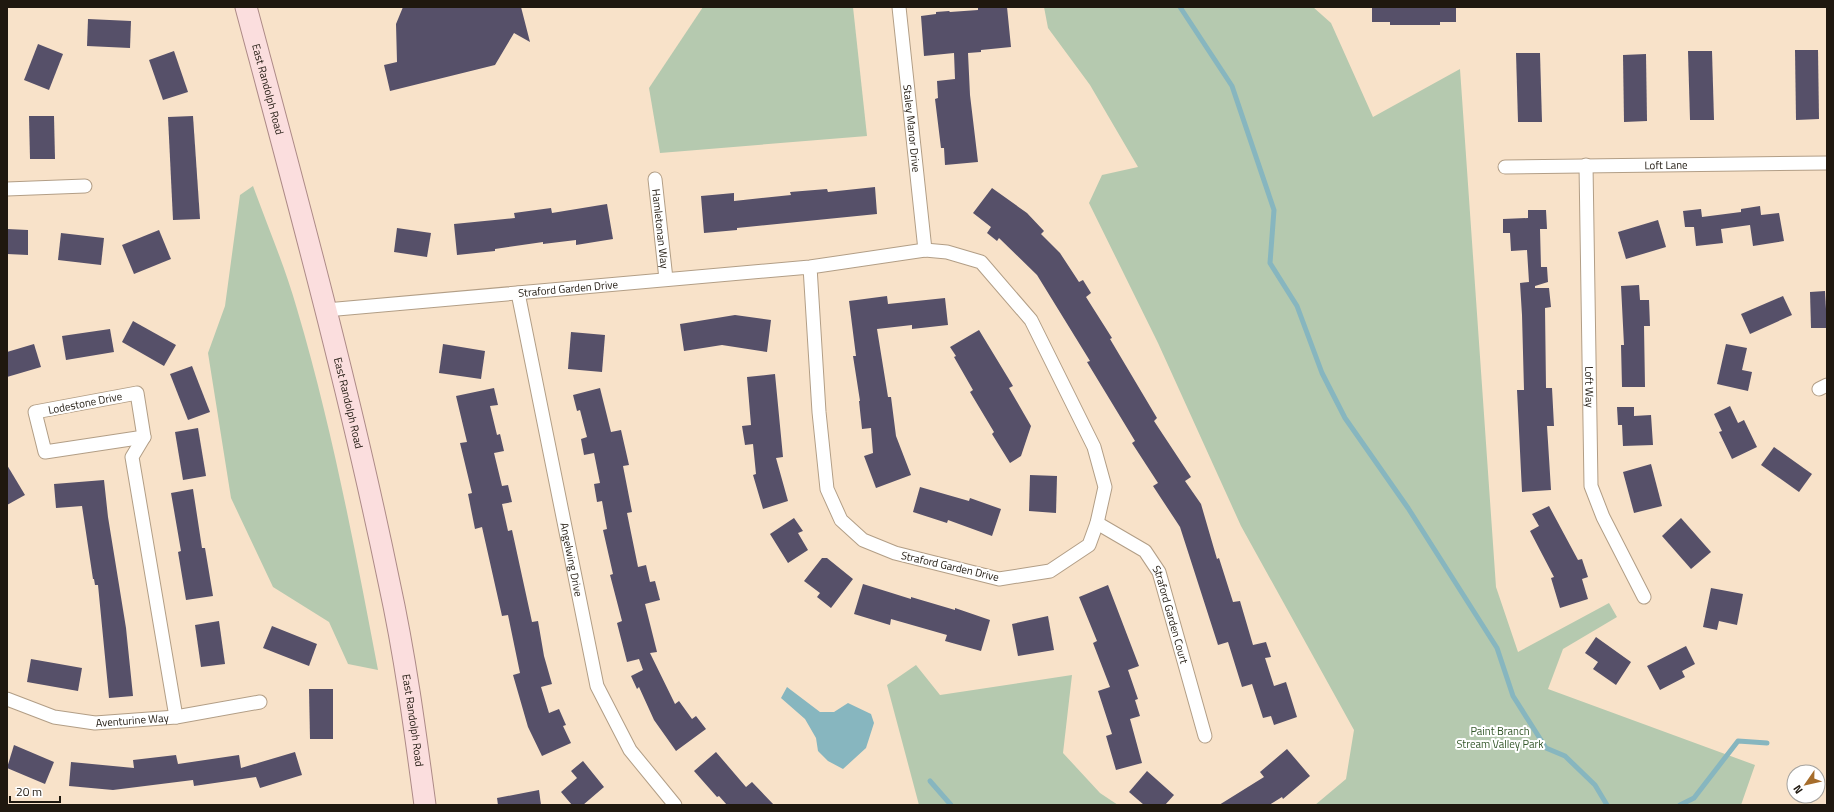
<svg xmlns="http://www.w3.org/2000/svg" width="1834" height="812" font-family="'Titillium Web',sans-serif">
	<style>
		.green { fill: #b5c9af }
		.water { fill: #87b6bf }
		.lines { fill: none; stroke-linecap: round; stroke-linejoin: round }
		.stream { stroke: #87b6bf; stroke-width: 5 }
		.building { fill: #565069 }
		.street-casing { stroke: #b29e86; stroke-width: 15 }
		.primary-casing { stroke: #ad8a87; stroke-width: 23 }
		.street { stroke: #fff; stroke-width: 13 }
		.primary { stroke: #fbdede; stroke-width: 21 }
		.labels { text-anchor: middle; stroke-width: 4; stroke-linejoin: round; paint-order: stroke }
		.street-label { font-size: 11px; fill: #1f180f; stroke: #fff }
		.park-label { font-size: 11px; fill: #34572a; stroke: #fff }
	</style>
	<rect width="100%" height="100%" fill="#f8e2c9"/>
	<g class="green">
		<path d="M703,7h150l14,129 -207,17 -11,-65z"/>
		<path d="M1044,7h269l18,16 42,94 87,-48 36,518 22,65 91,-49 8,14 -54,32 -15,40 207,76 -14,40h-426l31,-26 8,-49 -113,-204 -83,-183 -69,-140 13,-28 36,-8 -48,-82 -42,-57z"/>
		<path d="M253,186c15,41 32,81 44,123 35,118 58,240 81,361l-30,-6 -19,-42 -56,-35 -42,-89 -23,-145 17,-47 15,-111z"/>
		<path d="M916,665l24,30 132,-20 -9,78 37,40 18,12h-199l-32,-120z"/>
	</g>
	<path class="water" d="M787,687l33,25h14l14,-9 23,11 3,9 -8,25 -23,21 -15,-8 -10,-10 -2,-13 -11,-19 -24,-21z"/>
	<g class="lines">
		<g class="stream">
			<path d="M1180,7l52,79 42,124 -4,53 27,43 25,67 23,45 63,90 89,140 16,48 33,52 19,8 30,29 12,20"/>
			<path d="M930,781l21,24"/>
			<path d="M1680,805l14,-7 44,-57 29,2"/>
		</g>
	</g>
	<g class="building">
		<path d="M403,7h118l9,35 -16,-9 -19,32 -105,26 -6,-26 13,-3 -1,-38z"/>
		<path d="M978,7h29l4,40 -30,3v2l-13,1 2,42 8,67 -33,3 -1,-17h-3l-6,-49 3,-1 -1,-17 18,-2 -1,-26 -30,3 -3,-40 15,-2v-2l13,-1 1,1 28,-2z"/>
		<path d="M1372,7h84v15h-16v3h-50v-3h-18z"/>
		<path d="M88,19l43,2 -1,27 -43,-2z"/>
		<path d="M38,44l25,10 -14,36 -25,-10z"/>
		<path d="M1795,50h23l1,69 -23,1z"/>
		<path d="M174,51l14,41 -25,8 -14,-40z"/>
		<path d="M1688,51h24l2,69h-24z"/>
		<path d="M1516,53h24l2,69h-24z"/>
		<path d="M1646,54l1,67 -23,1 -1,-67z"/>
		<path d="M29,116h25l1,43h-25z"/>
		<path d="M193,116l7,103 -27,1 -5,-103z"/>
		<path d="M875,187l2,27 -140,14v2l-33,3 -3,-37 33,-3v8l57,-6 -1,-3 37,-3 1,3z"/>
		<path d="M992,188l35,25 17,18 -3,3 19,19 19,29 4,-2 8,13 -5,4 26,41 -2,1 47,79 -3,3 37,56 -6,4 16,23 16,55 2,-1 14,44 7,-1 13,44 13,-3 5,15 -6,1 9,28 12,-4 11,35 -23,8 -3,-9 -8,2 -11,-34 -10,3 -14,-45 -10,3 -38,-118 -27,-41 5,-3 -26,-40 3,-2 -48,-79 3,-1 -53,-86 -38,-37 -2,3 -10,-8 4,-6 -18,-14z"/>
		<path d="M607,204l6,35 -37,6v-5l-33,4v-2l-48,7v2l-38,4 -3,-31 61,-6 -1,-5 37,-5 1,5z"/>
		<path d="M1760,206l1,9 18,-2 5,28 -31,5 -3,-21 -29,4 2,14 -27,3 -2,-19h-9l-2,-16 18,-2 1,8 39,-5v-3z"/>
		<path d="M1528,210h18l1,19h-7l1,38h6l1,15 -13,4v2h14l2,19 -6,1 1,80h6l2,38h-7l4,64 -29,2 -5,-102h7l-2,-75 -2,-32 9,-1 -2,-32 -16,1 -1,-18h-7v-14l25,-1z"/>
		<path d="M1658,220l8,27 -40,12 -8,-27z"/>
		<path d="M397,228l34,5 -4,24 -33,-5z"/>
		<path d="M7,229l21,1v25l-21,-1z"/>
		<path d="M159,230l12,29 -37,15 -12,-29z"/>
		<path d="M61,233l43,5 -3,27 -43,-5z"/>
		<path d="M1639,285l1,15h9l1,26h-6l1,61h-23l-1,-42h3l-3,-59z"/>
		<path d="M1825,291l2,37h-16l-1,-36z"/>
		<path d="M887,296l1,8 57,-6 3,27 -36,4v-4l-35,4 11,68h3l5,39 15,39 -35,13 -12,-32 9,-3 -2,-25 -9,1 -3,-28h1l-7,-45h3l-7,-55z"/>
		<path d="M1783,296l9,19 -42,19 -9,-20z"/>
		<path d="M735,315l36,5 -4,32 -45,-7 -38,6 -4,-27z"/>
		<path d="M133,321l43,24 -12,21 -42,-24z"/>
		<path d="M110,329l4,23 -48,8 -4,-24z"/>
		<path d="M979,330l34,56 -4,2 22,38 -10,30 -11,7 -18,-29 2,-2 -24,-40 3,-2 -19,-33 2,-1 -6,-9z"/>
		<path d="M571,332l34,3 -3,37 -34,-3z"/>
		<path d="M34,344l7,23 -34,10v-25z"/>
		<path d="M443,344l42,7 -4,28 -42,-6z"/>
		<path d="M1726,344l21,4 -5,22 10,2 -4,19 -31,-7z"/>
		<path d="M192,366l18,46 -22,8 -18,-46z"/>
		<path d="M775,374l8,83 -7,1 12,43 -25,8 -10,-34 3,-1 -3,-30 -8,1 -3,-19 9,-1 -4,-48z"/>
		<path d="M494,388l4,17 -8,1 7,29 3,-1 4,17 -10,2 8,33 6,-1 4,17 -10,2 6,27 4,-1 20,92 6,-1 6,35 8,28 -11,3 8,26 10,-4 7,16 -3,1 8,17 -29,13 -14,-29 -15,-52 7,-2 -12,-58 -6,1 -20,-89 -7,2 -7,-35 4,-1 -12,-50 7,-1 -11,-46z"/>
		<path d="M600,388l11,44 10,-2 8,35 -6,1 9,46 -5,1 11,54 8,-2 4,17 5,-1 5,19 -15,4 12,48 -7,1 25,51 4,-3 13,18 4,-3 10,13 -30,22 -22,-31 -15,-33 -2,2 -6,-13 12,-6 -4,-11 -12,3 -10,-39 5,-2 -12,-46 3,-1 -10,-44 4,-1 -5,-28 -5,1 -3,-18 6,-1 -6,-30 -10,2 -3,-16 6,-2 -7,-27 -3,1 -4,-16z"/>
		<path d="M1730,406l8,17 6,-3 13,27 -25,12 -13,-27 3,-1 -8,-17z"/>
		<path d="M1617,407h17v9l17,-1 2,30 -30,1 -1,-21h-4z"/>
		<path d="M198,428l8,48 -23,4 -8,-48z"/>
		<path d="M1774,447l38,27 -13,18 -38,-27z"/>
		<path d="M1651,464l11,42 -28,7 -11,-41z"/>
		<path d="M7,465l18,30 -18,10z"/>
		<path d="M1030,475l27,1 -1,37 -27,-2z"/>
		<path d="M104,480l4,37 18,111 7,68 -24,2 -11,-113h-3l-1,-6h-1l-11,-73 -26,2 -2,-24z"/>
		<path d="M920,487l49,14 1,-3 31,11 -9,27 -44,-16 -1,3 -34,-11z"/>
		<path d="M193,489l9,59h3l8,48 -27,4 -8,-48 3,-1 -10,-58z"/>
		<path d="M1549,506l29,54 4,-1 6,18 -6,2 6,20 -28,9 -9,-30 3,-1 -24,-46 9,-5 -7,-12z"/>
		<path d="M794,518l9,13 -5,2 10,17 -20,13 -18,-29z"/>
		<path d="M1681,518l30,34 -20,17 -29,-33z"/>
		<path d="M822,558h5l26,21 -22,29 -14,-11 3,-4 -16,-12z"/>
		<path d="M863,584l48,15v-2l44,13v-2l35,12 -9,31 -36,-10 2,-6 -56,-16 -1,6 -36,-11z"/>
		<path d="M1108,585l31,81 -11,4 10,29 -3,1 5,16 -10,3 12,44 -26,7 -10,-34 6,-2 -14,-43 12,-4 -17,-44 4,-2 -18,-44z"/>
		<path d="M1711,588l32,6 -6,31 -18,-4 -2,9 -14,-3z"/>
		<path d="M1048,616l6,34 -36,6 -6,-32z"/>
		<path d="M219,621l6,43 -24,3 -6,-42z"/>
		<path d="M272,626l45,18 -8,22 -46,-18z"/>
		<path d="M1596,637l35,25 -15,23 -23,-16 5,-7 -13,-9z"/>
		<path d="M1686,646l9,18 -13,7 3,6 -25,13 -13,-24z"/>
		<path d="M31,659l51,9 -4,23 -51,-9z"/>
		<path d="M309,689h24v50h-23z"/>
		<path d="M14,745l40,17 -9,22 -38,-16z"/>
		<path d="M1287,749l23,27 -27,23 -1,-2 -13,8h-50l45,-28 -4,-5z"/>
		<path d="M295,752l7,23 -42,13 -4,-11 -62,9 -1,-6 -80,10 -44,-4 2,-24 63,6 -1,-8 43,-5 2,9 61,-9 2,13z"/>
		<path d="M716,752l30,35 6,-5 22,23h-47l-8,-9 -2,1 -23,-26z"/>
		<path d="M583,761l21,26 -21,18h-11l-11,-13 16,-14 -6,-7z"/>
		<path d="M1147,771l27,24 -9,10h-21l-15,-13z"/>
		<path d="M539,790l2,15h-43l-1,-7z"/>
	</g>
	<g class="lines">
		<defs>
			<g id="street">
				<path id="s1" d="M899,7l26,243"/>
				<path id="s2" d="M1586,165l5,321 12,31 41,80"/>
				<path id="s3" d="M1505,167l322,-4"/>
				<path id="s4" d="M655,179l11,100"/>
				<path d="M7,189l78,-3"/>
				<path id="s5" d="M518,293l79,393 33,64 45,55"/>
				<path id="s6" d="M326,310l484,-43 115,-17 22,2 34,10 50,58 63,127 11,40 -8,36 -8,22 -39,26 -51,8 -104,-26 -32,-13 -22,-20 -14,-31 -8,-77 -9,-145"/>
				<path d="M1819,389l8,-4"/>
				<path d="M137,393l7,44 -99,15 -10,-40z"/>
				<path d="M144,437l-12,20 44,260"/>
				<path id="s7" d="M1097,523l48,28 14,21 46,164"/>
				<path id="s8" d="M7,699l47,18 41,6 81,-6 84,-15"/>
			</g>
			<g id="primary">
				<path id="s9" d="M246,7c51,191 103,381 143,575 16,73 26,148 36,223"/>
			</g>
		</defs>
		<use href="#street" class="street-casing"/>
		<use href="#primary" class="primary-casing"/>
		<use href="#street" class="street"/>
		<use href="#primary" class="primary"/>
	</g>
	<g class="labels">
		<g class="street-label">
			<text dy="4" stroke="none"><textPath href="#s9" startOffset="85">East Randolph Road</textPath></text>
			<text dy="4" stroke="none"><textPath href="#s1" startOffset="122">Staley Manor Drive</textPath></text>
			<text dy="4" stroke="none"><textPath href="#s3" startOffset="161">Loft Lane</textPath></text>
			<text dy="4" stroke="none"><textPath href="#s4" startOffset="50">Hamletonan Way</textPath></text>
			<text dy="4" stroke="none"><textPath href="#s6" startOffset="243">Straford Garden Drive</textPath></text>
			<text dy="4" stroke="none"><textPath href="#s2" startOffset="222">Loft Way</textPath></text>
			<text transform="translate(85 403) rotate(-11)" y="4">Lodestone Drive</text>
			<text dy="4" stroke="none"><textPath href="#s9" startOffset="409">East Randolph Road</textPath></text>
			<text dy="4" stroke="none"><textPath href="#s5" startOffset="272">Angelwing Drive</textPath></text>
			<text transform="translate(950 566) rotate(13)" y="4">Straford Garden Drive</text>
			<text dy="4" stroke="none"><textPath href="#s7" startOffset="125">Straford Garden Court</textPath></text>
			<text dy="4" stroke="none"><textPath href="#s8" startOffset="129">Aventurine Way</textPath></text>
			<text dy="4" stroke="none"><textPath href="#s9" startOffset="733">East Randolph Road</textPath></text>
		</g>
		<g class="park-label">
			<text x="1500" y="735">Paint Branch<tspan x="1500" dy="13">Stream Valley Park</tspan></text>
		</g>
	</g>
	<rect width="1834" height="812" fill="none" stroke="#1f180f" stroke-width="16"/>
	<g transform="translate(1806 784) rotate(236)"><circle r="19" fill="#ffffff" stroke="#a5a39f"/>
	<path d="M0-3L7 15L0 10L-7 15Z" fill="#a66d2c"/>
	<text y="-6" font-size="11" font-weight="bold" text-anchor="middle" fill="#1f180f">N</text>
	</g>
	<path d="M10 796v6h50v-6" fill="none" stroke="#1f180f" stroke-width="2"/>
	<text x="16" y="796" font-size="12" fill="#1f180f" stroke="#ffffff" stroke-width="3" paint-order="stroke">20 m</text>
</svg>
